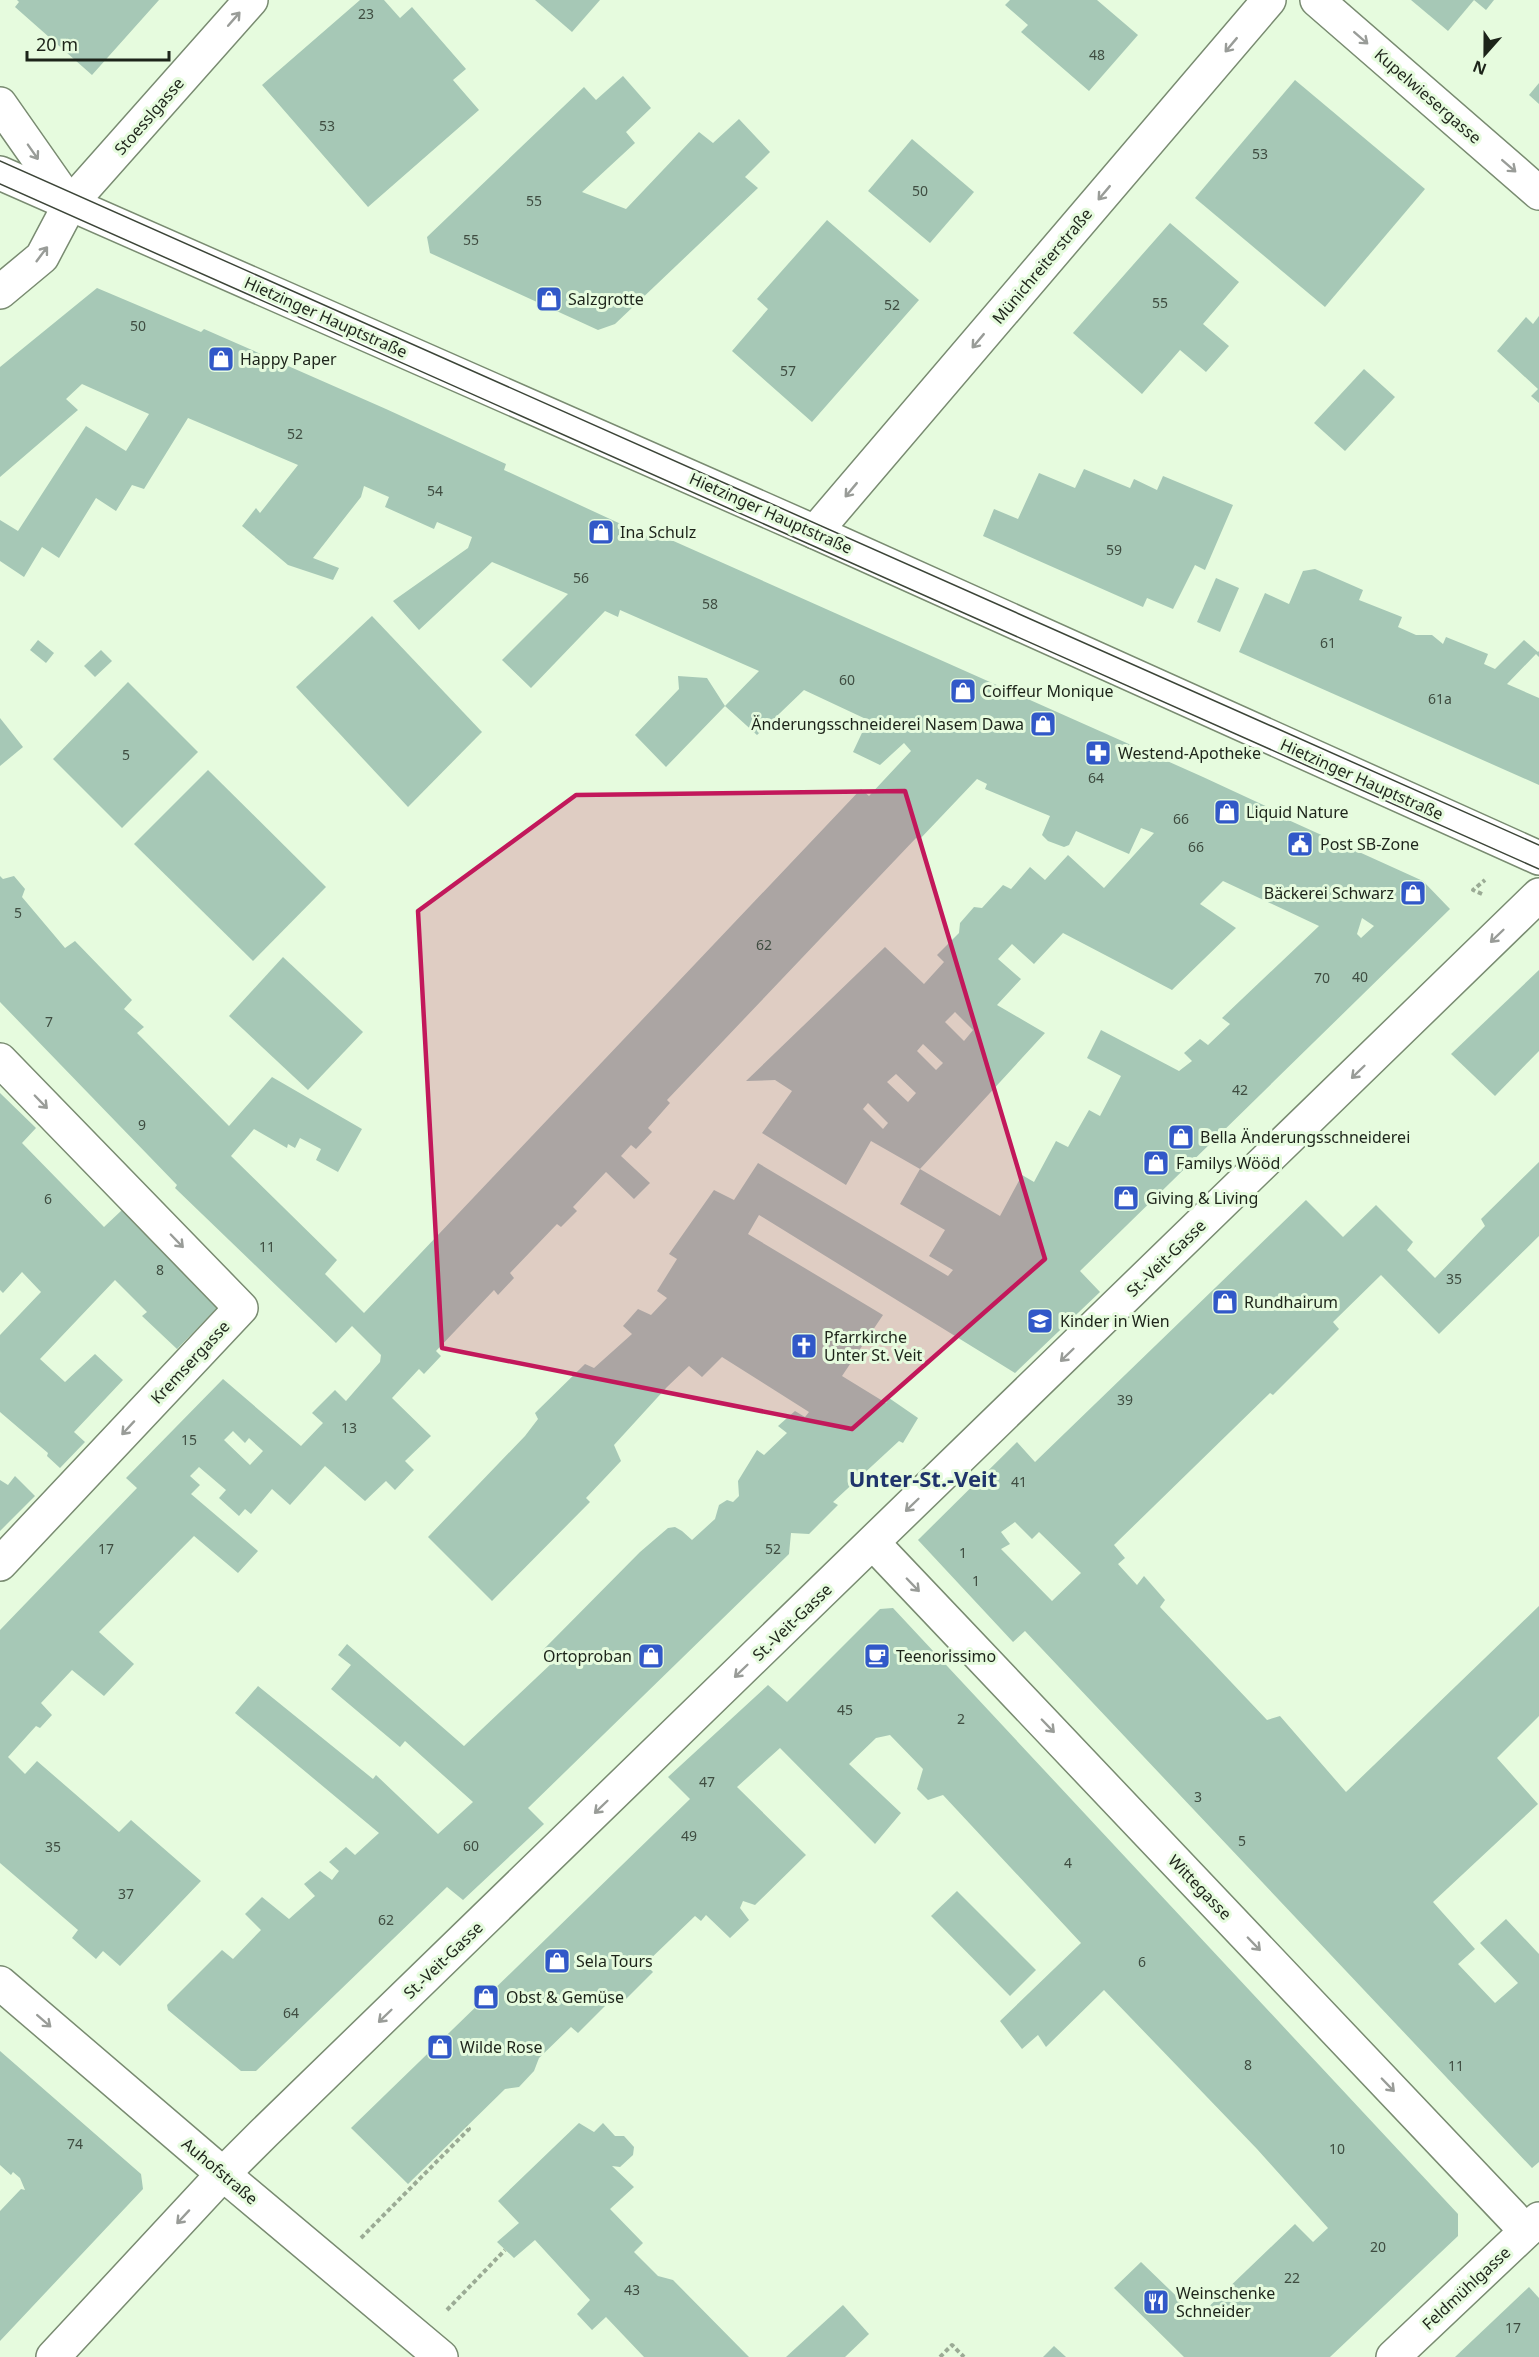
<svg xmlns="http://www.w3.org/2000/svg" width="1539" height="2357" font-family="'Noto Sans',sans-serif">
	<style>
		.building { fill: #a6c8b6; fill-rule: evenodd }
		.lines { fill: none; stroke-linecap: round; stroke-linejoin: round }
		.street-casing { stroke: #798b71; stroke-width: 36 }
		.secondary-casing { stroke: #798b71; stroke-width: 36 }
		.path { stroke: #9bab95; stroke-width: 4; stroke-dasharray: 4.5 3; stroke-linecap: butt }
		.street { stroke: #fff; stroke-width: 33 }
		.secondary { stroke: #fff; stroke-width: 33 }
		.tram { stroke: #3c4538; stroke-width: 1.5 }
		.oneway { stroke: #999c98 }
		.marked { fill: #c2185b; fill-opacity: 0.2; stroke: #c2185b; stroke-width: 4.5; stroke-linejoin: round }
		.labels { text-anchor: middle; stroke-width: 6; stroke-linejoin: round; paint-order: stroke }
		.number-label { font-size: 14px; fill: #3f4d41 }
		.street-label { font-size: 16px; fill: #1d241a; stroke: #e6fbde }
		.poi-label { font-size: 16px; fill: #1d241a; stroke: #e6fbde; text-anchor: start }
		.district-label { font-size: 22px; font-weight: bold; fill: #1f346b; stroke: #e6fbde }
	</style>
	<rect width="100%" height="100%" fill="#e6fbde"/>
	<g class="building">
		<path d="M17,0h142l-67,75 -77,-68 4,-5z"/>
		<path d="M360,0h24l16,18 12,-11 54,62 -13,11 26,30 -111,97 -106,-122z"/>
		<path d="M535,0h65l-28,32z"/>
		<path d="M1010,0h87l41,35 -49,56 -68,-59 7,-7 -23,-20z"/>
		<path d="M1411,0h63l-26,31z"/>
		<path d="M1474,0h20l-8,10z"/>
		<path d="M623,76l28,32 -25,24 9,11 -53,49 44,17 73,-77 14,11 26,-24 31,33 -25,25 13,11 -143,136 -17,6 -168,-77 -3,-16 157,-150 12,13z"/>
		<path d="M1295,80l130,109 -100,118 -130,-109z"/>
		<path d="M1539,83v21l-10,-9z"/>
		<path d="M912,139l62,53 -44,51 -62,-52z"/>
		<path d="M827,220l92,80 -107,122 -80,-71 36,-42 -11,-10z"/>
		<path d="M1170,223l69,59 -36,42 26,22 -23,26 -26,-22 -38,44 -69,-61z"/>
		<path d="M97,288l104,44 3,-3 182,80 120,55 -2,6 145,67 2,-6 552,246 84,39 -3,2 139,63 27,28 -370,362 20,21 -85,81 -256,-158 -11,19 135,81 -41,61 44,27 3,-5 29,20 -15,25 -4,-2 -66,61 5,3 -29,29 -18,-1 -2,21 -261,254 16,16 -81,76 -16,-13 -191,184h-15l-73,-61 -1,-5 55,-55 11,9 28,-29 -16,-16 17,-17 27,22 26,-23 -11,-12 16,-13 12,9 7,-9 -10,-9 17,-15 9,8 24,-22 -144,-120 23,-27 115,93 3,-4 62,59 35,-32 -68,-61 -5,6 -69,-58 20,-24 -13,-10 9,-11 117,102 89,-84 -11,-11 98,-99 28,-24 7,-1 7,4 10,9 23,-21 4,-14 8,-5 6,2 6,-6 -1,-15 19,-31 7,5 23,-22 -9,-7 17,-15 10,6 4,-5 -87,-55 -20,20 -13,-11 -22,21 -53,58 7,16 -35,37 4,4 -98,99 -64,-64 97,-101 13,-17 -3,-6 50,-49 9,4 38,-34 -9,-8 15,-17 13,6 16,-17 -10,-7 20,-32 -8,-5 45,-64 20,10 24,-37 190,113 5,-6 -24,-14 16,-26 -45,-26 20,-35 80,47 22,-41 12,7 22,-41 12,6 21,-37 11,6 21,-40 -34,-18 14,-28 78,41 13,-10 -8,-8 16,-14 8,6 22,-21 -8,-6 97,-92 -96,-45 -23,23 36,24 -64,62 -109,-57 -29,31 -22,-20 -14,15 23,20 -24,26 48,28 -125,136 -49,-28 -25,44 -84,-52 30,-42 -17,-11 -29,1 139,-134 39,37 20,-22 -7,-7 22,-22 1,-10 14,-16 8,1 21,-23 8,4 19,-22 15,13 23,-25 36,33 50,-55 -13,-5 -12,26 -53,-23 -7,14 -5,2 -16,-6 -6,-6 8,-19 -65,-27 2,-5 -10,-5 -58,61 -3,-2 -249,262 3,3 -22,25 4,4 -16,17 -5,-4 -10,11 29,27 -16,16 -28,-27 -33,35 4,4 -16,16 -4,-3 -47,49 4,5 -16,17 -4,-5 -58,61 5,5 -17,18 -5,-5 -27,29 39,38 -26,25 9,9 -19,20 -9,-9 -21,20 -40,-35 -35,39 -18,-16 -21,25 -6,-5 -6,7 -20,-18 7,-8 -27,-23 -9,9 10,9 -9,9 67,57 -20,22 -44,-37 -95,96 35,32 -30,32 -32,-26 -31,33 11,12 -12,13 -4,-2 -28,31 17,17 12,-13 82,71 12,-12 70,61 -81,85 -17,-15 -7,8 -24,-21 6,-8 -78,-67v-233l137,-142 -11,-10 97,-99 78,67 22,-23 -11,-10 23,-23 11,11 34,-39 1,-7 -29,-29 -16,17 -161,-155 2,-3 -177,-183v-126l3,3 11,-3 11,13 -3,8 43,51 10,-7 57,59 -8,9 20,18 -7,6 92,93 43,-49 90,52 -24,43 -22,-12 5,-11 -21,-11 -5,10 -7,-4 -1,4 -33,-19 -23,27 106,104 -12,14 39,39 497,-524 8,7 42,-45 -7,-8 -24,22 -27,-13 15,-32 -64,-30 -47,45 -32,-29 34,-35 -139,-61 -2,7 -13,-6 -74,77 -29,-28 66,-66 -76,-32 -73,68 -26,-29 75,-53 4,-11 -35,-15 -3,7 -49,-22 4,-10 -25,-11 -3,11 -48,61 26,10 -6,12 -45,-15 -46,-39 14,-18 4,5 38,-48 -110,-47 -44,71 -12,-4 -16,26 -20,-13 -37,60 -17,-11 -18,30 -24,-16v-41l18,11 68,-105 40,25 23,-37 -67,-30 -16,15 12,11 -78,67v-110zM1362,918l12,8 -13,12 -4,-4zM955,1012l18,18 -9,11 -19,-19zM923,1044l20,19 -7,7 -19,-19zM896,1074l20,19 -8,9 -21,-20zM868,1103l20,20 -5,6 -20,-20zM233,1431l12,12 4,-5 14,13 -13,14 -26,-25z"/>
		<path d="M1539,316v87l-8,-7 7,-7 -41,-38 29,-34 7,7z"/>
		<path d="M1364,369l31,28 -50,54 -31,-28z"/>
		<path d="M1084,469l46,19 4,-9 23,11 6,-14 70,29 -28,65 -10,-5 -22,44 -26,-11 -4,9 -160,-71 11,-27 24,10 21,-46 36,15z"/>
		<path d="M1315,569l48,21 -4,10 43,17 -4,10 18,8h16l11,9 3,-7 42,17 -4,10 11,5 29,-29 14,12 1,-1v6l-3,-3 -29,30 32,14v87l-300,-133 26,-59 24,11 14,-33z"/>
		<path d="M1216,578l23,10 -19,44 -23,-10z"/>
		<path d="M372,616l110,116 -74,75 -112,-120z"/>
		<path d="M38,640l16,13 -8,10 -16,-13z"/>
		<path d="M101,650l11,11 -17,16 -11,-11z"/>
		<path d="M678,676l29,2 18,28 -59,61 -31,-32 44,-46z"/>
		<path d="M128,682l70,70 -76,76 -69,-69z"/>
		<path d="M0,718l23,29 -23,19z"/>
		<path d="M208,770l118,117 -73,74 -119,-117z"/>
		<path d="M283,957l80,75 -55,58 -79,-74z"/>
		<path d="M1539,970v81l-44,45 -44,-42z"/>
		<path d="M0,1093l36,35 -14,15 82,84 18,-17 97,96 -42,43 -35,-33 5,-4 -32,-32 -75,79 25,23 30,-28 28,26 -49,52 11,10 -25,26 -13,-12 1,-3 -48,-41v-77l41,-43 -19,-20 -19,21 -3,-3z"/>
		<path d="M1539,1162v74l-100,98 -58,-59 -48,47 6,7 -66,66 -3,-2 -156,152 11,13 -7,6 19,21 7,-9 21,24 -5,7 107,113 13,-4 66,76 193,-186v110l-42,42 41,46 -105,98 42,47 -17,15 37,39 23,-20 -38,-40 26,-24 33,35v208l-7,6 -507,-537 -12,11 -95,-102 99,-98 18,20 271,-262 37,37 33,-32 37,37 -6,8 28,28 50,-52 -4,-7zM1015,1522l17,17 7,-7 42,41 -29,28 -51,-52 9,-5 -9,-12z"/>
		<path d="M15,1476l20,20 -35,35v-51l8,5z"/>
		<path d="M893,1608l565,606v22l-128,121h-146l-70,-69 27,-26 57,55 97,-93 18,18 15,-14 -71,-79 -153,-159 -58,57 -8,-12 -16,14 -22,-28 81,-78 -138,-148 -15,5 -11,-11 6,-20 -33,-34 -14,3 -27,26 52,49 -26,31 -95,-96 -43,39 69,68 -51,50 -12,-4 -3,7 9,12 -19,18 -24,-23 -5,6 -6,-5 -50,48 8,8 -34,34 -7,-7 -34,34 -7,-6 -32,31 -5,13 -15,16 -14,2 -97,95 -57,-56 339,-329 -22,-22 100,-92 19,17 93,-93z"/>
		<path d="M957,1891l79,79 -26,26 -79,-80z"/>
		<path d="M0,2051l141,123 2,15 -143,152v-130l21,-22 4,1 -5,-12 -7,-6 -2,3 -11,-10z"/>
		<path d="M579,2123l15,9 9,-9 12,13h9l10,11 -1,8 -13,12 -8,-1 22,21 -24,22 33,34 -9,9 24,24 15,4 76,77h-105l-38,-40 -14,13 -15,-16 13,-14 -55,-60 -21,18 -17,-16 22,-19 -21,-22z"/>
		<path d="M1529,2287l10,11v59h-84z"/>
		<path d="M843,2305l26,29 -24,23h-59z"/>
		<path d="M1054,2346l12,11h-23z"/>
	</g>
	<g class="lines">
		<defs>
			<g id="street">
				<path d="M1317,0l222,193"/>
				<path d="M0,104l70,100"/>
				<path d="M0,292l42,-35 28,-53 181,-204"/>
				<path d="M815,532l454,-532"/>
				<path d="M0,1060l241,248 -241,256"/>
				<path d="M873,1543l653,688"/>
				<path d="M0,1983l223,191"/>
				<path d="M1393,2357l146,-138"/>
			</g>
			<g id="secondary">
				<path d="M0,173l815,359 724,326"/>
				<path d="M223,2174l218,183"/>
				<path d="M53,2357l170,-183 41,-41 1275,-1238"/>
			</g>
		</defs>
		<use href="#street" class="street-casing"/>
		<use href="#secondary" class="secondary-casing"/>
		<g class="path">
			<path d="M1482,894l-9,-4 12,-10"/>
			<path d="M361,2238l108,-109 -3,-3"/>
			<path d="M447,2310l58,-60"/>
			<path d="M940,2357l12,-12 12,12"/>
		</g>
		<use href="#street" class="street"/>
		<use href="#secondary" class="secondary"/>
		<g class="tram">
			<path d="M0,161l1539,684"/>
			<path d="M0,184l1539,685"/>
		</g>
	</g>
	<defs><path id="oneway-shaft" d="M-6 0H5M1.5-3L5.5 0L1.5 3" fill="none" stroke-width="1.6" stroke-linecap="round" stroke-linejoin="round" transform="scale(1.5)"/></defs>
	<g class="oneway">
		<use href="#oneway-shaft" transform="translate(234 19) rotate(-49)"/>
		<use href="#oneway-shaft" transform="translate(1361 38) rotate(41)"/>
		<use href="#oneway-shaft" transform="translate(1231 45) rotate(130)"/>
		<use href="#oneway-shaft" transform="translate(33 152) rotate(55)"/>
		<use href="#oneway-shaft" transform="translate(1509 166) rotate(41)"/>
		<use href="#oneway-shaft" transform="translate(1104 193) rotate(130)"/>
		<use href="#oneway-shaft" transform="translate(42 254) rotate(-53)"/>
		<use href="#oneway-shaft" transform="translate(978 341) rotate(130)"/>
		<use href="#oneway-shaft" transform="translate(851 490) rotate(130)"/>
		<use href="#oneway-shaft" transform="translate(1497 936) rotate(136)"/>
		<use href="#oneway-shaft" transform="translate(1358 1072) rotate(136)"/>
		<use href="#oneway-shaft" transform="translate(41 1102) rotate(46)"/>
		<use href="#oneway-shaft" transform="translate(177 1241) rotate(46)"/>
		<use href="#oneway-shaft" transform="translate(1067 1355) rotate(136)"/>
		<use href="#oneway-shaft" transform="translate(128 1428) rotate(133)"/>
		<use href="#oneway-shaft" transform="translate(912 1505) rotate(136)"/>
		<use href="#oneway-shaft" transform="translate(913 1585) rotate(46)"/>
		<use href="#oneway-shaft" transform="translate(741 1671) rotate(136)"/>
		<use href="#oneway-shaft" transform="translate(1048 1726) rotate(46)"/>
		<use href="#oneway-shaft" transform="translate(601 1807) rotate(136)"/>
		<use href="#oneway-shaft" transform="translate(1254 1944) rotate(46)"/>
		<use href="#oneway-shaft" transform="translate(385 2016) rotate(136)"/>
		<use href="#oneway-shaft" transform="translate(44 2021) rotate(41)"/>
		<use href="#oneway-shaft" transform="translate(1388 2085) rotate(46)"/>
		<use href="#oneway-shaft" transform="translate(183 2217) rotate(133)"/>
	</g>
	<path class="marked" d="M905,791l140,468 -193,170 -410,-81 -24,-437 158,-116z"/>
	<defs>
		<symbol id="shop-square" viewBox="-11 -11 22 22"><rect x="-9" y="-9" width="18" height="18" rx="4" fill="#3158c8" stroke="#e6fbde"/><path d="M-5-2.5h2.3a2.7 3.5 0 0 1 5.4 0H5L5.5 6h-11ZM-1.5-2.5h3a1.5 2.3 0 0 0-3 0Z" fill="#fff"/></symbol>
		<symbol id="pharmacy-square" viewBox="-11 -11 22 22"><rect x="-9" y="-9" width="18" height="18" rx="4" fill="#3158c8" stroke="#e6fbde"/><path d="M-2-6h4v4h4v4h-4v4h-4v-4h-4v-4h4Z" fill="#fff"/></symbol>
		<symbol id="civic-square" viewBox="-11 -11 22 22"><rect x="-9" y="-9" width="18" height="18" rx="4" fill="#3158c8" stroke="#e6fbde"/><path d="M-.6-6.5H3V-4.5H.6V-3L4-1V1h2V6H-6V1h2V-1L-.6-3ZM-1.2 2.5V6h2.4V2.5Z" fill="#fff"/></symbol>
		<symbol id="school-square" viewBox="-11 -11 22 22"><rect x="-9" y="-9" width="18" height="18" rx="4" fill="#3158c8" stroke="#e6fbde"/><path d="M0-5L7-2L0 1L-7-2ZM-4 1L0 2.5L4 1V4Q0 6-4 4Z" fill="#fff"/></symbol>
		<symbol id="church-square" viewBox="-11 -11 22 22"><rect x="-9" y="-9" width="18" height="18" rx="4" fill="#3158c8" stroke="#e6fbde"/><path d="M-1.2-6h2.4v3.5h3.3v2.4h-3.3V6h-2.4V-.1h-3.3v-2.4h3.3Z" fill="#fff"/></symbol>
		<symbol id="cafe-square" viewBox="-11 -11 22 22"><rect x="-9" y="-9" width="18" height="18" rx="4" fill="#3158c8" stroke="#e6fbde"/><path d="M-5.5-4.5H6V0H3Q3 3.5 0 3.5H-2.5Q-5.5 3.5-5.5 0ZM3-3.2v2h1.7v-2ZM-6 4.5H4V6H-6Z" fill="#fff"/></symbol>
		<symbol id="restaurant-square" viewBox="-11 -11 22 22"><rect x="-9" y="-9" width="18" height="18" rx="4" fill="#3158c8" stroke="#e6fbde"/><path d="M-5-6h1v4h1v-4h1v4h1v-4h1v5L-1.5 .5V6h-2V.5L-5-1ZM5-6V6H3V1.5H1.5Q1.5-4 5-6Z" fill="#fff"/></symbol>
	</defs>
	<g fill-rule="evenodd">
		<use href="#shop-square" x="534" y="284" width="30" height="30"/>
		<use href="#shop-square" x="206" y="344" width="30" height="30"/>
		<use href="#shop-square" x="586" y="517" width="30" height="30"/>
		<use href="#shop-square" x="948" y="676" width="30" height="30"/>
		<use href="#shop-square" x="1028" y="709" width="30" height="30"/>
		<use href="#pharmacy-square" x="1083" y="738" width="30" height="30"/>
		<use href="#shop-square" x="1212" y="797" width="30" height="30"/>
		<use href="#civic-square" x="1285" y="829" width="30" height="30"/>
		<use href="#shop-square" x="1398" y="878" width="30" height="30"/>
		<use href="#shop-square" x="1166" y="1122" width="30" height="30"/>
		<use href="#shop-square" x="1141" y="1148" width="30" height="30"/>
		<use href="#shop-square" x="1111" y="1183" width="30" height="30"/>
		<use href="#shop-square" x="1210" y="1287" width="30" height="30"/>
		<use href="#school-square" x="1025" y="1306" width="30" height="30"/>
		<use href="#church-square" x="789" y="1331" width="30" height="30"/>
		<use href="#shop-square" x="636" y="1641" width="30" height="30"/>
		<use href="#cafe-square" x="862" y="1641" width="30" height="30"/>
		<use href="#shop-square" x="542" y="1946" width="30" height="30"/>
		<use href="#shop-square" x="471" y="1982" width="30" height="30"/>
		<use href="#shop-square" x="425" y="2032" width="30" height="30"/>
		<use href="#restaurant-square" x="1141" y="2287" width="30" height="30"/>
	</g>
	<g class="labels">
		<g class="number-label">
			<text x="366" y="19">23</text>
			<text x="1097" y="60">48</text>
			<text x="327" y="131">53</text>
			<text x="1260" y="159">53</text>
			<text x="920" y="196">50</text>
			<text x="534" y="206">55</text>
			<text x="471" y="245">55</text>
			<text x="1160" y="308">55</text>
			<text x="892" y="310">52</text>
			<text x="138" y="331">50</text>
			<text x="788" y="376">57</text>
			<text x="295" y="439">52</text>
			<text x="435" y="496">54</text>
			<text x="1114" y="555">59</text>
			<text x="581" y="583">56</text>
			<text x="710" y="609">58</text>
			<text x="1328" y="648">61</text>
			<text x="847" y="685">60</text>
			<text x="1440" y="704">61a</text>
			<text x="126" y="760">5</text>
			<text x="1096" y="783">64</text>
			<text x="1181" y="824">66</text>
			<text x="1196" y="852">66</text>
			<text x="18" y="918">5</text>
			<text x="764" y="950">62</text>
			<text x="1360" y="982">40</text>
			<text x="1322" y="983">70</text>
			<text x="49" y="1027">7</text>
			<text x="1240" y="1095">42</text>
			<text x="142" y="1130">9</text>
			<text x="48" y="1204">6</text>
			<text x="267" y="1252">11</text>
			<text x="160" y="1275">8</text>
			<text x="1454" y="1284">35</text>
			<text x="1125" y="1405">39</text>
			<text x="349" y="1433">13</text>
			<text x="189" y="1445">15</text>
			<text x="1019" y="1487">41</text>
			<text x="106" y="1554">17</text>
			<text x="773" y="1554">52</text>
			<text x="963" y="1558">1</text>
			<text x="976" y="1586">1</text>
			<text x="845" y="1715">45</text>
			<text x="961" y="1724">2</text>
			<text x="707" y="1787">47</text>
			<text x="1198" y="1802">3</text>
			<text x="689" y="1841">49</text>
			<text x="1242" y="1846">5</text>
			<text x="471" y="1851">60</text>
			<text x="53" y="1852">35</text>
			<text x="1068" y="1868">4</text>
			<text x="126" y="1899">37</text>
			<text x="386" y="1925">62</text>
			<text x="1142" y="1967">6</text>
			<text x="291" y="2018">64</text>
			<text x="1248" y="2070">8</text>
			<text x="1456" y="2071">11</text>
			<text x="75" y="2149">74</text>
			<text x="1337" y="2154">10</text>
			<text x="1378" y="2252">20</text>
			<text x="1292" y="2283">22</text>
			<text x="632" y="2295">43</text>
			<text x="1513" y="2333">17</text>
		</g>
		<g class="street-label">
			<text transform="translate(1428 96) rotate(41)" y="6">Kupelwiesergasse</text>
			<text transform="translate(149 116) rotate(-49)" y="6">Stoesslgasse</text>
			<text transform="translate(1042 266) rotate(-50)" y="6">Münichreiterstraße</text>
			<text transform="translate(326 317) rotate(24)" y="6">Hietzinger Hauptstraße</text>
			<text transform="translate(771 513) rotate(24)" y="6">Hietzinger Hauptstraße</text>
			<text transform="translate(1362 779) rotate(24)" y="6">Hietzinger Hauptstraße</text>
			<text transform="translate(1166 1258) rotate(-44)" y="6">St.-Veit-Gasse</text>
			<text transform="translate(190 1362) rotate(-47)" y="6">Kremsergasse</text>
			<text transform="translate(792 1622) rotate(-44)" y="6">St.-Veit-Gasse</text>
			<text transform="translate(1200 1887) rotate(46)" y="6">Wittegasse</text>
			<text transform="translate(443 1960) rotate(-44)" y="6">St.-Veit-Gasse</text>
			<text transform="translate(220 2171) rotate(40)" y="6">Auhofstraße</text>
			<text transform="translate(1466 2288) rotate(-43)" y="6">Feldmühlgasse</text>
		</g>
		<g class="poi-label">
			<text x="568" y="305">Salzgrotte</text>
			<text x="240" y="365">Happy Paper</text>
			<text x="620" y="538">Ina Schulz</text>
			<text x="982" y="697">Coiffeur Monique</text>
			<text x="1024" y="730" text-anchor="end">Änderungsschneiderei Nasem Dawa</text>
			<text x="1118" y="759">Westend-Apotheke</text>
			<text x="1246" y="818">Liquid Nature</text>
			<text x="1320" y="850">Post SB-Zone</text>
			<text x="1394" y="899" text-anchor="end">Bäckerei Schwarz</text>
			<text x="1200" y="1143">Bella Änderungsschneiderei</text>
			<text x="1176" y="1169">Familys Wööd</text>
			<text x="1146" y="1204">Giving &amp; Living</text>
			<text x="1244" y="1308">Rundhairum</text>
			<text x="1060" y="1327">Kinder in Wien</text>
			<text x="824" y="1343">Pfarrkirche<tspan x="824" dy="18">Unter St. Veit</tspan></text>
			<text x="632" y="1662" text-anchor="end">Ortoproban</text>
			<text x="896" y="1662">Teenorissimo</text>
			<text x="576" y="1967">Sela Tours</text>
			<text x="506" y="2003">Obst &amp; Gemüse</text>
			<text x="460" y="2053">Wilde Rose</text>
			<text x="1176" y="2299">Weinschenke<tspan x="1176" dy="18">Schneider</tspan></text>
		</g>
		<g class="district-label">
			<text x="923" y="1487">Unter-St.-Veit</text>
		</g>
	</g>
	<g transform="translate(1485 54) rotate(201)" stroke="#e6fbde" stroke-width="4.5" paint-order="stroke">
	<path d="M0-4.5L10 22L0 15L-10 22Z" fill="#1d241a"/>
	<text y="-9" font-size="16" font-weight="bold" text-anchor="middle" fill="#1d241a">N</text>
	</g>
	<path d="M27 51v9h142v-9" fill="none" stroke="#1d241a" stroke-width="3"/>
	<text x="36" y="51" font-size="18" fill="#1d241a" stroke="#e6fbde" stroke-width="4.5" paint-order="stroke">20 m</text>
</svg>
